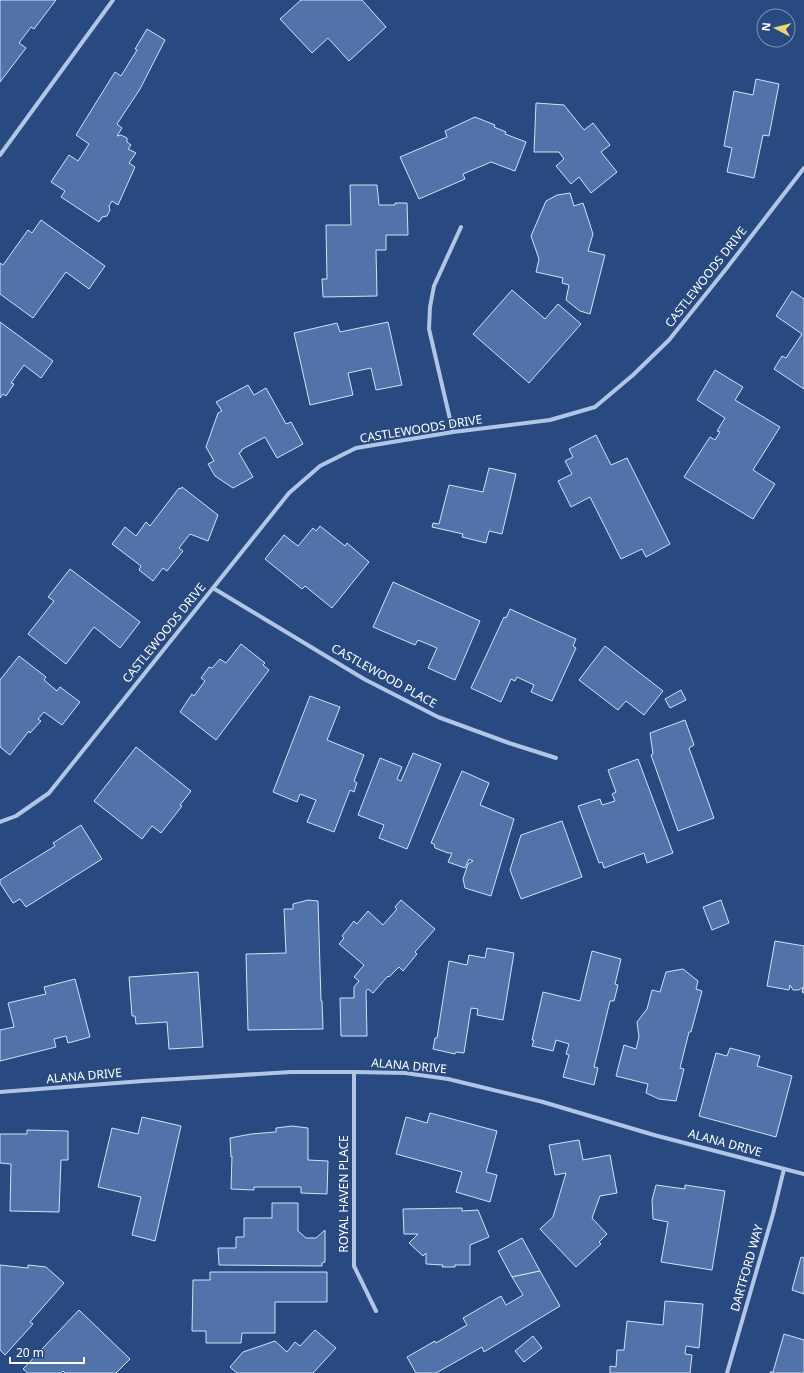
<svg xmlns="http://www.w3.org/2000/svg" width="804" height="1373" font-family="'Noto Sans',sans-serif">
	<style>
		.building { fill: #5173a9; stroke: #d4e1f5 }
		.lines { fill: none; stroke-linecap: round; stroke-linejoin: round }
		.minor { stroke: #b1c6e6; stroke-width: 4 }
		.labels { text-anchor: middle; stroke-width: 3.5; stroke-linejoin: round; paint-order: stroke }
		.street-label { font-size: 12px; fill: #fff; stroke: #294a81 }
	</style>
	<rect width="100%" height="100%" fill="#294a81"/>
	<g class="building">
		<path d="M0,0h56l-22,29 -3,-2 -12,16 7,5 -26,34z"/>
		<path d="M301,0h61l24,27 -37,34 -21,-23 -16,15 -32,-34z"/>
		<path d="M147,29l18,11 -25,49 -23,35 5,4 -5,8 4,-1 6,3v4l4,3 -3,4 8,4 -7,10 6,4 -17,38 -6,-4 -3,5 1,4 -3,6 -5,1 -3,5 -38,-25 4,-6 -14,-9 18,-27 9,6 11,-17 -13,-9 39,-63 6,4 16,-26 -2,-1z"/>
		<path d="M756,79l23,5 -10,52 -6,-1 -9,43 -27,-6 5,-24 -8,-2 10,-55 19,4z"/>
		<path d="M536,103l28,2 20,25 9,-7 17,22 -9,7 16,20 -26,21 -12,-16 -8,7 -15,-18 8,-7 -5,-7h-25z"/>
		<path d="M475,117l20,8 -1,2 12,5 -1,2 21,8 -11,29 -24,-9 -28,12 2,5 -46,20 -19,-42 47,-20 -2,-6z"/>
		<path d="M350,185h27l2,20h16v-2h12l1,32h-22v15h-10l1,46 -54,1 -1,-18h5l-1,-54h25z"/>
		<path d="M570,193l4,13 9,-3 10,31 -5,17 17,4 -15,59 -10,-3 -14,-11 3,-15 -7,-2 1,-5 -27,-6 3,-13 -8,-23 15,-35 11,-6z"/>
		<path d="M41,220l64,46 -16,23 -23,-17 -33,46 -33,-24v-31l3,2 25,-35 4,3z"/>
		<path d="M512,290l33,29 13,-15 23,20 -52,59 -56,-49z"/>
		<path d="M792,291l12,8v90l-30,-20 8,-13 4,2 16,-24 -26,-18z"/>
		<path d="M0,322l53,39 -12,17 -17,-13 -13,18 3,1 -8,12 -3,-2 -3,4z"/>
		<path d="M388,322l14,63 -26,5 -5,-22 -23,5 5,22 -43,10 -16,-72 43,-10 3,9z"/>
		<path d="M715,370l28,17 -8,13 45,27 -27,43 22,14 -22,35 -69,-42 26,-40 5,3 5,-8 -3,-1 8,-13 -28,-18z"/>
		<path d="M248,385l6,10 12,-7 20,36 5,-2 12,22 -26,14 -12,-21 -24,13 1,1 -3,2 14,24 -20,11 -18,-12 -7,-12 6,-3 -8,-14 12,-34 4,-2 -6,-9z"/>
		<path d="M596,435l15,30 16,-7 43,86 -24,13 -4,-8 -21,10 -31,-62 -19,10 -13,-26 14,-7 -7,-13 8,-4 -4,-8z"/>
		<path d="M489,468l27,6 -14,60 -13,-3 -3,12 -24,-6 1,-3 -31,-7 1,-4 6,1 10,-39 34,7z"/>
		<path d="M182,487l36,28 -10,26 -18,-7 -11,14 4,3 -16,20 -4,-3 -10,13 -14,-11 2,-4 -29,-22 13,-17 11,9 10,-14 4,4 29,-38 2,1z"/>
		<path d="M320,526l25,20 2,-3 22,19 -37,46 -27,-22 -3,3 -37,-30 19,-24 14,11 15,-18 3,3z"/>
		<path d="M70,569l70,53 -20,26 -26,-21 -28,37 -38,-30 26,-33 -6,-4z"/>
		<path d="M393,582l87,39 -25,59 -27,-12 9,-20 -19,-8 -3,5 -42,-18z"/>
		<path d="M510,609l66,30 -3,7 3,2 -24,53 -21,-9 3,-7 -17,-8 -2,4 -4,-2 -10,23 -30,-14 33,-71 2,1z"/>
		<path d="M241,644l24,19 -2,2 6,5 -53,70 -36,-28 12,-18 2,2 11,-15 -4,-3 8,-11 3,1 8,-9 6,4z"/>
		<path d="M605,646l58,45 -19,24 -18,-14 -8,9 -39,-30z"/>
		<path d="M19,656l27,21 -2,3 13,11 3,-4 20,15 -18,23 -18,-13 -6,7 3,2 -11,12 -1,-2 -19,24 -10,-8v-67z"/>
		<path d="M681,690l5,10 -16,8 -5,-9z"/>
		<path d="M310,696l30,11 -13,33 37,15 -10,26 3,2 -3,9 -4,-2 -16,42 -27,-10 9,-22 -16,-6 -3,8 -24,-10z"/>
		<path d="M685,720l9,25 -5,3 25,70 -36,13 -27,-76 2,-1 -3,-21z"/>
		<path d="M136,747l55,44 -11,14 2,1 -21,27 -9,-7 -10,13 -48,-38z"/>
		<path d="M413,753l28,11 -34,85 -28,-11 5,-13 -26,-10 22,-57 22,9 -5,12 4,2z"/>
		<path d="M638,759l35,94 -26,10 -3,-10 -40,15 -2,-6 -3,1 -21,-57 22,-7 2,6 13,-4 -3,-7 4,-2 -8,-22z"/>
		<path d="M462,771l27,12 -9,22 34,14 -23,77 -26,-8 -2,-9 5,-15 5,-3 -4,-2 -4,9 -17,-6 4,-9h-4l-13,-5 -1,-4 -3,-1z"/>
		<path d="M562,821l20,56 -61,22 -11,-29 11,-35z"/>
		<path d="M81,825l21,34 -76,48 -6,-8 -7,4 -13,-20v-3l55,-34 -2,-3z"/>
		<path d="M308,900l10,1 3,100h1l1,28 -75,1 -2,-76 40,-1 -2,-44h9v-5z"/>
		<path d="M401,900l34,29 -20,23 2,2 -14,17 -4,-4 -10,10 -1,-1 -15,17 -5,-4 -2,2 1,45h-26l-1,-38h14v-11l5,-6 -5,-4 10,-12 -25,-21 5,-6 -2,-2 12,-15 3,3 11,-13 15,14 14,-16 -2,-2z"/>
		<path d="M721,900l8,23 -17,7 -9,-23z"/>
		<path d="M775,941l29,5v47l-2,-1 1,-5 -4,3h-6l-3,-5 -1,5 -22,-4z"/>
		<path d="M487,948l27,5 -11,67 -26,-5 1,-6 -7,-1 -7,45 -8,-1 -1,2 -22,-5 2,-11h2l12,-77 18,4 2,-10 16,3z"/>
		<path d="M592,951l29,8 -6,25 3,1 -4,16h-4l-16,66 4,1 -4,17 -31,-8 6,-22 -3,-1 3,-10 -13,-4 -3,11 -21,-5 2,-6h-2l11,-48 37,9z"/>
		<path d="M683,969l15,12 -2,8 6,2 -11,41h-2l-9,36 4,1 -8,32 -17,-2 -13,-6 2,-9 -32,-8 8,-31 12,4 3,-12 -2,-15 10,-13 5,-19 8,2 6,-20z"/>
		<path d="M198,972l5,75 -34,2 -2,-27 -31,2 -1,-8h-3l-3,-39z"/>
		<path d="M75,979l15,58 -22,6 -2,-7 -12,3 2,8 -56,14v-31l14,-3 -6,-24 38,-9 -2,-7z"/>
		<path d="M730,1048l30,8 -3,10 35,10 -16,61 -77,-21 17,-63 11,3z"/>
		<path d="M430,1113l67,18 -11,41 11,3 -7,27 -34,-10 6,-20 -66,-18 10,-37 21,6z"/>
		<path d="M142,1117l39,9 -26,115 -23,-6 9,-38 -43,-10 14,-59 26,6z"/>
		<path d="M292,1126l16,2v32l20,1 -1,33 -26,-1v-6h-47v3l-23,-1 1,-33 -1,1 -1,-19 21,-4 25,-2v-4z"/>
		<path d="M27,1130l41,1v29h-7l-2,52 -49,-1 1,-47 -11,-1v-29h27z"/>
		<path d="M579,1140l4,20 27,-5 7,38 -17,3 -8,22 15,16 -8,8 2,2 -25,23 -36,-38 13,-12 13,-44 -11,2 -6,-30z"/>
		<path d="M656,1185l29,4v-4l40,6 -13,79 -51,-8 7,-40 -15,-3 -1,-19z"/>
		<path d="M272,1203h26v28l8,7h10l9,-8v32l-3,1v3l-103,-1 -1,-17h18v-11h8v-19h28z"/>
		<path d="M462,1208v3l16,-1 11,27 -19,8v20h-15v2h-13l1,-2 -17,-1v-11l-3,3 -14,-13 9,-9h-14l-1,-25z"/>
		<path d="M522,1238l18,33 -28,6 -14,-26z"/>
		<path d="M801,1257l3,1v36l-12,-4z"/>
		<path d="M0,1265l28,3v-3l18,2 18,16 -34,39 3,2 -28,31 -5,-5z"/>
		<path d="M540,1271l20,35 -76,46 -2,-5 -46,26h-20l-9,-16 28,-16 1,2 31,-18 -4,-7 38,-22 5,9 17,-10 -11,-18z"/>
		<path d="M210,1272h117v30h-52v31h-33l-1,10h-35v-12h-14l1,-51h17z"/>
		<path d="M665,1301l38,3 -4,44 -13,-2 -1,8 7,1 -2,18h-80v-7l6,1 1,-17h7l3,-29 36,4z"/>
		<path d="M79,1310l51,49 -14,14h-51l-2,-2 -2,2h-33l-5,-4z"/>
		<path d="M315,1330l21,18 -23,25h-76l-7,-6 13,-15 32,-11 12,11 8,-10 5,4z"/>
		<path d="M784,1334l20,6v33h-34v-1h3z"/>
		<path d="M533,1336l9,12 -18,14 -9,-11z"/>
	</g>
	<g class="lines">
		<g class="minor">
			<path d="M0,155l113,-155"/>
			<path d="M453,432l-24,-103 1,-22 4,-21 27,-59"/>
			<path d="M213,588l151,91 74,38 71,26 47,15"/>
			<path d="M0,822l16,-6 33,-23 240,-300 31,-27 36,-18 97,-16 97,-12 45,-13 38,-32 36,-35 57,-71 78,-101"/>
			<path d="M354,1072v194l22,45"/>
			<path d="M0,1092l143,-11 148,-9h63l51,1 43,6 95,23 111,33 150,39"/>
			<path d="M727,1373l46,-159 11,-45"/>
		</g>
	</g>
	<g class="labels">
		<g class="street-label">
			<text transform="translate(706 277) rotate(-52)" y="4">CASTLEWOODS DRIVE</text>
			<text transform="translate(421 429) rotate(-9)" y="4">CASTLEWOODS DRIVE</text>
			<text transform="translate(164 633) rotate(-51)" y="4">CASTLEWOODS DRIVE</text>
			<text transform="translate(384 676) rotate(29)" y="4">CASTLEWOOD PLACE</text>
			<text transform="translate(409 1066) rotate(5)" y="4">ALANA DRIVE</text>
			<text transform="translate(84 1076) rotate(-5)" y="4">ALANA DRIVE</text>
			<text transform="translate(725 1143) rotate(15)" y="4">ALANA DRIVE</text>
			<text transform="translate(344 1194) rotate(-90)" y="4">ROYAL HAVEN PLACE</text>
			<text transform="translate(747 1268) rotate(-74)" y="4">DARTFORD WAY</text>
		</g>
	</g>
	<g transform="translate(776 28) rotate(277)"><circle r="19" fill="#294a81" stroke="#7f92b3"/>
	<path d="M0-3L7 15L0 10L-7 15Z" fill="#edd278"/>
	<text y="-6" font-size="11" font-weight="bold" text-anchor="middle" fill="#ffffff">N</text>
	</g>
	<path d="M10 1357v6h74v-6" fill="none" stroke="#ffffff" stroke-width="2"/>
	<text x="16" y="1357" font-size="12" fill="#ffffff" stroke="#294a81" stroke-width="3" paint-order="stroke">20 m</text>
</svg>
